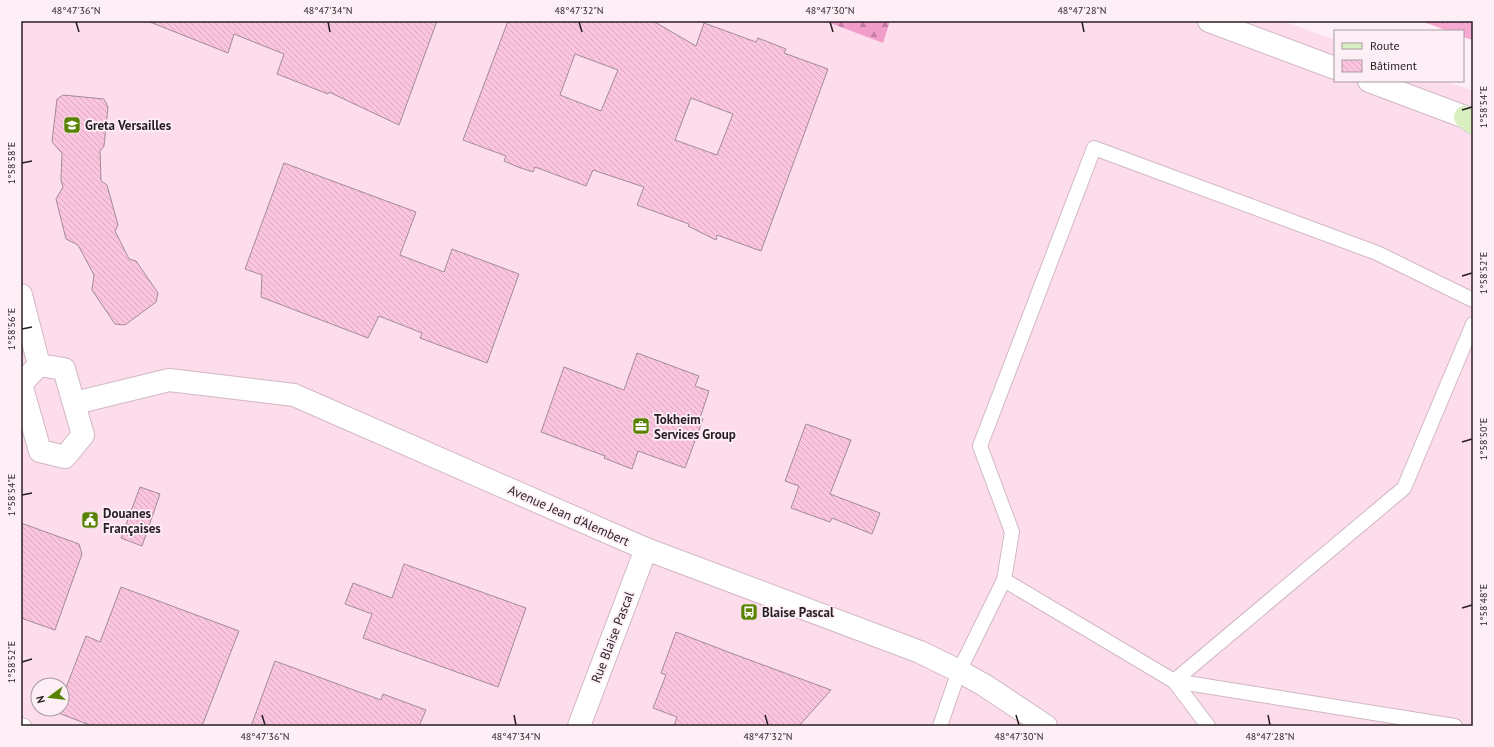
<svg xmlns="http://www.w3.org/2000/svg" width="1494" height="747" font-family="'PT Sans',sans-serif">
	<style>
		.built { fill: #fddcec; fill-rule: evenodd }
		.forest { fill: url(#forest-firs) }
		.park { fill: url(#park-crowns) }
		.building { fill: url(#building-back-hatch); stroke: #a28b96; fill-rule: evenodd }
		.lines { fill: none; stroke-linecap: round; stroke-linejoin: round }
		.lane-casing { stroke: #d1b8c4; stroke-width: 16 }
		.street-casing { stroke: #d1b8c4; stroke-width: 24 }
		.secondary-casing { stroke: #d1b8c4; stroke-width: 24 }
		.primary-casing { stroke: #d4d2d3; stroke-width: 24 }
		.lane { stroke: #fff; stroke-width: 14 }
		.street { stroke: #fff; stroke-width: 22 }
		.secondary { stroke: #fff; stroke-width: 22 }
		.primary { stroke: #daefc0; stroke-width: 22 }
		.ticks { fill: none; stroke: #271e23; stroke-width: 1.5 }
		.labels { text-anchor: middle; stroke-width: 3.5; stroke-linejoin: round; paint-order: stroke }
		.poi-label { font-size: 13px; font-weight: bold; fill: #271e23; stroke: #feeef6; text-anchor: start }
		.street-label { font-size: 13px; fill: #271e23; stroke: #feeef6 }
		.neatline { fill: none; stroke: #271e23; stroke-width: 1.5 }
		.ticks-label { font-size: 10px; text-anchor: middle; fill: #271e23 }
	</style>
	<defs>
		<pattern id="forest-firs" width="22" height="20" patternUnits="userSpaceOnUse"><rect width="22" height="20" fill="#f29cca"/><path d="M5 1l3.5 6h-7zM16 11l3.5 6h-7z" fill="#c47fa4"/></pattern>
		<pattern id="park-crowns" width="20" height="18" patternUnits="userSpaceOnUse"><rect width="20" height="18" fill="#f7a9d2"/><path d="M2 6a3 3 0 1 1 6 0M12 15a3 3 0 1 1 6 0" fill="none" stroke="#d491b4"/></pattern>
		<pattern id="building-back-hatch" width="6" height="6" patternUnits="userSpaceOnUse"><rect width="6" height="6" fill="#fbc5e0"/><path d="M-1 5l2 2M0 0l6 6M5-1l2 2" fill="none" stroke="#d7a9c0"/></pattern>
	</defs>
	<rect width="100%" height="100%" fill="#feeef6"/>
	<path class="built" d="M21,21h1262l52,19v41h110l28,10v635h-1452zM38,685h24v24h-24z"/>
	<path class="forest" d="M825,21h65l-7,22z"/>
	<path class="park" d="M1421,21h52v19l-10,-3v-6h-15z"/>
	<g class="building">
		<path d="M150,21h287l-38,104 -70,-33 -1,2 -51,-20 7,-20 -50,-20 -6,19 -78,-31z"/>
		<path d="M508,21h145l43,25 8,-23 52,19 2,-4 28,11 -2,4 44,16 -67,182 -44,-16 -1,5 -28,-14 1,-2 -52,-19 7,-18 -51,-17 -7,16 -51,-19 -2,5 -15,-5 -14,-6 2,-5 -43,-16zM575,54l43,16 -17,41 -41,-16zM691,98l42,16 -16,41 -42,-15z"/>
		<path d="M63,95l41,4 4,8 -4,39 -4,5 1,30 6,4 11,40 -3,6 14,28 7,2 22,32 -2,9 -31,23 -10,-1 -23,-34 2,-15 -16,-30 -12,-6 -10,-40 7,-12 -2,-7 1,-27 -10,-11 5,-43z"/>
		<path d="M284,163l132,49 -16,43 44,17 8,-23 67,25 -32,89 -67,-25 2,-5 -43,-17 -11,22 -107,-41 1,-22 -17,-6z"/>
		<path d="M637,353l62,23 -4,10 14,5 -9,27 3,1 -18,49 -47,-17 -6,18 -28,-11 1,-2 -64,-24 23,-65 60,23z"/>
		<path d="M806,424l45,16 -21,54 50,19 -8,21 -40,-16 -2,4 -39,-14 8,-22 -14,-5z"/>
		<path d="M140,487l20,7 -18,52 -21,-8z"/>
		<path d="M21,523l58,21 3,10 -27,76 -34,-12z"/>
		<path d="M404,564l122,44 -28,79 -135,-49 9,-24 -27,-10 8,-21 39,15z"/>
		<path d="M121,587l118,44 -37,95h-110l-36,-14 2,-3h4v-11l24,-62 14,6z"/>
		<path d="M676,632l60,23 95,35 -32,36h-125l3,-9 -24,-9 13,-33 -5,-2z"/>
		<path d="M275,661l106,39 2,-6 43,16 -7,16h-168z"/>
	</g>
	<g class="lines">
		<defs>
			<g id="lane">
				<path d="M1174,681l230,-193 69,-164"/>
				<path d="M1174,681l281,45"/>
				<path d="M21,725l3,1"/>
				<path d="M940,726l19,-55 45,-91"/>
				<path d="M1208,726l-34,-45 -170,-101 8,-48 -32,-86 114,-298 283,105 96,47"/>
			</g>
			<g id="street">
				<path d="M21,295l18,70"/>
				<path d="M39,365l25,4 19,66 -18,22 -25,-6 -19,-67z"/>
				<path d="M75,403l94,-23 125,15 352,154 274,103 39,19 25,14 62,41"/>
				<path d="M579,726l67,-177"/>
			</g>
			<g id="secondary">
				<path d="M1209,21l126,47"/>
				<path d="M1369,81l104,39"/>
			</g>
			<path id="primary" d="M1465,117l8,6"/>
		</defs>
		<use href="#lane" class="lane-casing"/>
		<use href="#street" class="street-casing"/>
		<use href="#secondary" class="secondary-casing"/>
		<use href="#primary" class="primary-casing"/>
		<use href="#lane" class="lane"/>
		<use href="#street" class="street"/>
		<use href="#secondary" class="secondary"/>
		<use href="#primary" class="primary"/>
	</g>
	<path class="ticks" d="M76,22l3,10M328,22l2,10M579,22l3,10M830,22l3,10M1082,22l2,10M1462,110l10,-3M22,163l10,-2M1462,276l10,-3M22,329l10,-2M1462,442l10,-3M22,495l10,-2M1462,608l10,-3M22,662l10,-3M262,715l3,10M514,715l2,10M765,715l3,10M1016,715l3,10M1268,715l2,10"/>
	<defs>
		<symbol id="university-square" viewBox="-11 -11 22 22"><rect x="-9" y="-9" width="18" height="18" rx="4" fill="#5a8202" stroke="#feeef6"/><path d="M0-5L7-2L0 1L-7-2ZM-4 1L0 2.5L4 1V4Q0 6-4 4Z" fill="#fff"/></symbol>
		<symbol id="office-square" viewBox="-11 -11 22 22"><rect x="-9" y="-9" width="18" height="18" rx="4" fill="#5a8202" stroke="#feeef6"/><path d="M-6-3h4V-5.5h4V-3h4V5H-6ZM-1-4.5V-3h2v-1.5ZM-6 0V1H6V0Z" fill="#fff"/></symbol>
		<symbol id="civic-square" viewBox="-11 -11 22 22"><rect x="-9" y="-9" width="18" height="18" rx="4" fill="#5a8202" stroke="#feeef6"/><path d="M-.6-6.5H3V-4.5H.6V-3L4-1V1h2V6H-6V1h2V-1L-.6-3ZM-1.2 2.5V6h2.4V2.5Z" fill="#fff"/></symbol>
		<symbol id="bus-square" viewBox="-11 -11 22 22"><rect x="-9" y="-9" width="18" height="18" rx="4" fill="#5a8202" stroke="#feeef6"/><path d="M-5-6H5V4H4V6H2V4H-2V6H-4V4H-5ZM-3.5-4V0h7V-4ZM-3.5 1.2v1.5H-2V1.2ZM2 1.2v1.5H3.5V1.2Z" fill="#fff"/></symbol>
	</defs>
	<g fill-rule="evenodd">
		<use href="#university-square" x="62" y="115" width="20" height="20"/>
		<use href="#office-square" x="631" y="416" width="20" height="20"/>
		<use href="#civic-square" x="80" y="510" width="20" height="20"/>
		<use href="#bus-square" x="739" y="602" width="20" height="20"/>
	</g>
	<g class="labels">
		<g class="poi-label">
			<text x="85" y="130">Greta Versailles</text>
			<text x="654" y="424">Tokheim<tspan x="654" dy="15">Services Group</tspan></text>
			<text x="103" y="518">Douanes<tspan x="103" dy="15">Françaises</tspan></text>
			<text x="762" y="617">Blaise Pascal</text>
		</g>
		<g class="street-label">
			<text transform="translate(569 515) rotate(24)" y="5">Avenue Jean d'Alembert</text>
			<text transform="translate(612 637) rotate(-69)" y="5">Rue Blaise Pascal</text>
		</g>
	</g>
	<rect width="1494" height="747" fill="none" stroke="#feeef6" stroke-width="44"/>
	<rect x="1334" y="30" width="130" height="52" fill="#feeef6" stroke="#a89ba2"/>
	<rect x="1342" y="43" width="20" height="6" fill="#daefc0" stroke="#a89ba2"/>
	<text x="1370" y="50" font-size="12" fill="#271e23">Route</text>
	<rect x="1342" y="60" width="20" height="12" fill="url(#building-back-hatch)" stroke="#a89ba2"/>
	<text x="1370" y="70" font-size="12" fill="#271e23">Bâtiment</text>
	<g transform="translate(50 697) rotate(255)"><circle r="19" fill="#feeef6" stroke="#a89ba2"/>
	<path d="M0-3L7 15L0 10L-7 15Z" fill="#5a8202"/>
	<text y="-6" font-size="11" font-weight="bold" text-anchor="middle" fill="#271e23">N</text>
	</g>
	<rect x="22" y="22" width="1450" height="703" class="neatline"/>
	<g class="ticks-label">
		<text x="76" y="14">48°47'36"N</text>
		<text x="328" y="14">48°47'34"N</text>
		<text x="579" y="14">48°47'32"N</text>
		<text x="830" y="14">48°47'30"N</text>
		<text x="1082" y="14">48°47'28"N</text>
		<text transform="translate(1483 107) rotate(-90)" y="4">1°58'54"E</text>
		<text transform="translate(11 163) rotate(-90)" y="4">1°58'58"E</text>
		<text transform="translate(1483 273) rotate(-90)" y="4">1°58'52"E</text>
		<text transform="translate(11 329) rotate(-90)" y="4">1°58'56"E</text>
		<text transform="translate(1483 439) rotate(-90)" y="4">1°58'50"E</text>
		<text transform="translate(11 495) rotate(-90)" y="4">1°58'54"E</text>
		<text transform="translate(1483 605) rotate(-90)" y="4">1°58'48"E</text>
		<text transform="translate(11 662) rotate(-90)" y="4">1°58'52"E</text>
		<text x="265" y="740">48°47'36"N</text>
		<text x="516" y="740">48°47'34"N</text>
		<text x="768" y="740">48°47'32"N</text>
		<text x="1019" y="740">48°47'30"N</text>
		<text x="1270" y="740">48°47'28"N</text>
	</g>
</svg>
